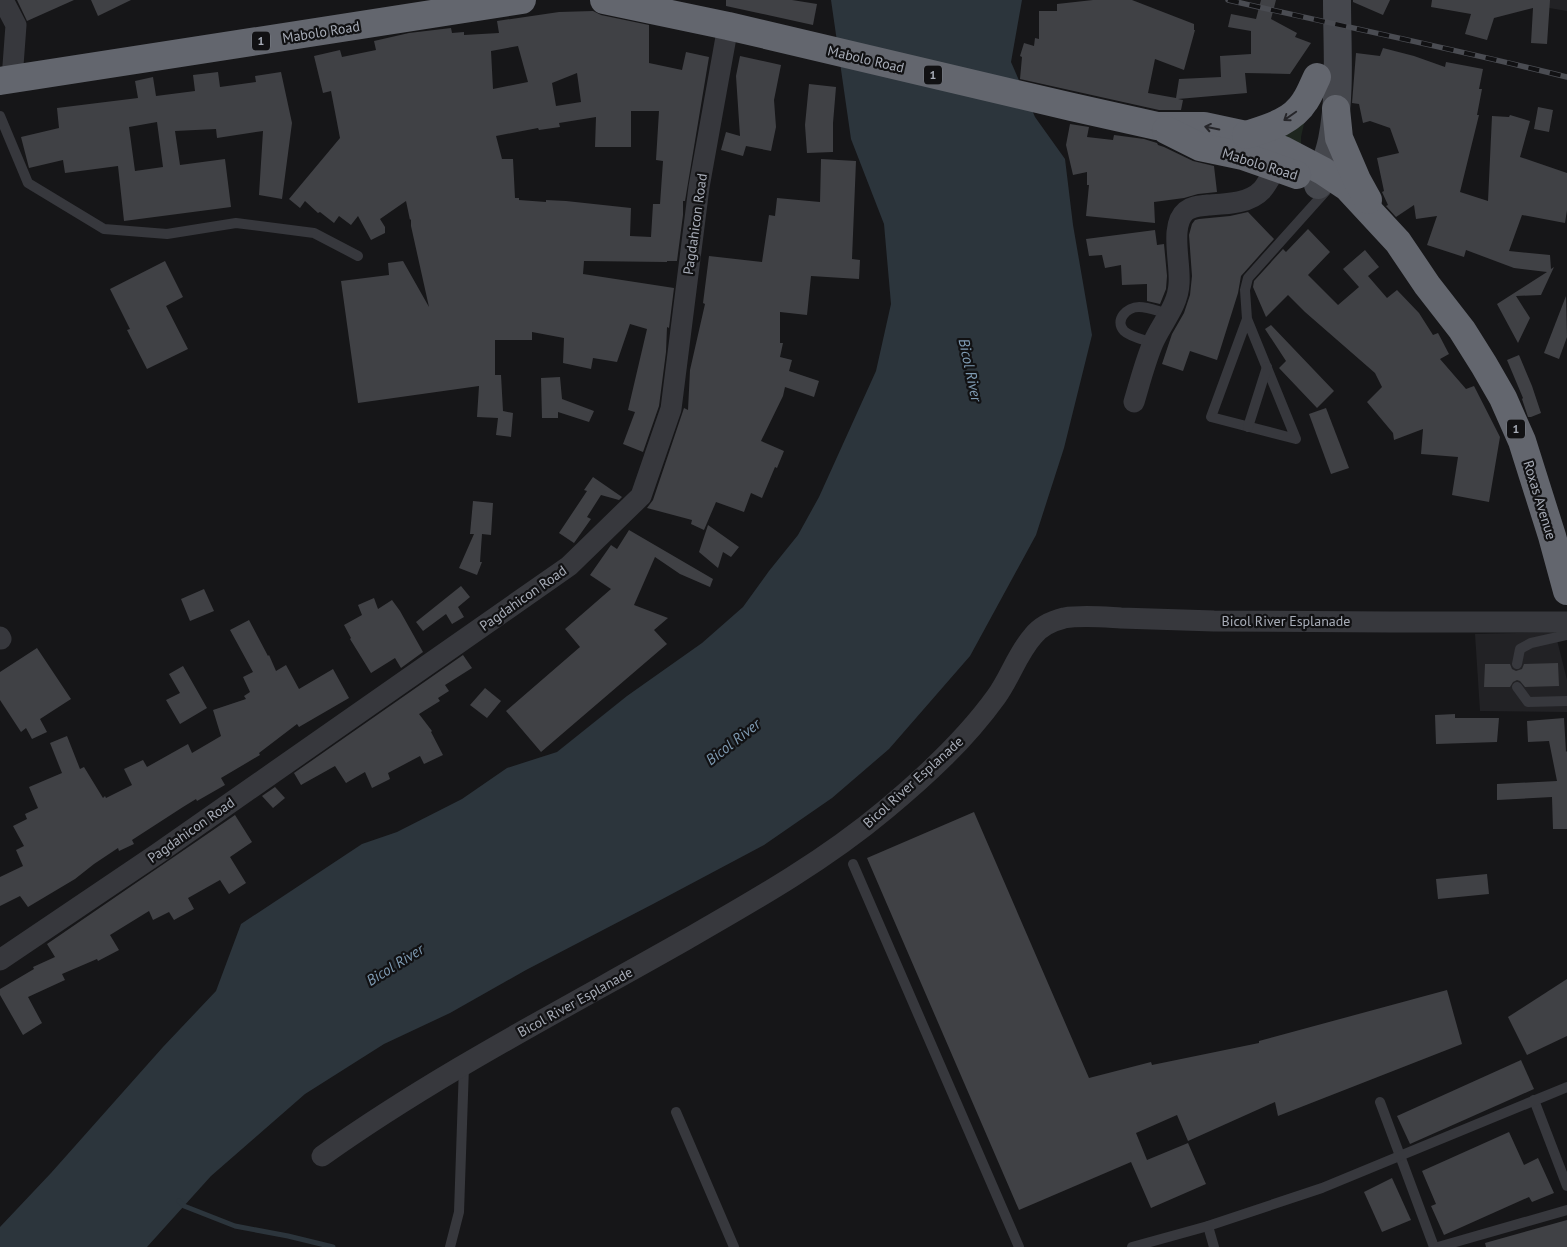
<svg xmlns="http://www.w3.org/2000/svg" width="1567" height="1247" font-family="'PT Sans',sans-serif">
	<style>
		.built { fill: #222225 }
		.green { fill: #1e261f }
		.water { fill: #2c353c }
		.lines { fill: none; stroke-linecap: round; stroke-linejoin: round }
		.stream { stroke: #2c353c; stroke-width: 5 }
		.building { fill: #404145; fill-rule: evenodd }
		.lane { stroke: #37383d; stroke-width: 10 }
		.street { stroke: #37383d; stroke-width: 21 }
		.secondary { stroke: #45474d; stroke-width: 28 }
		.highway { stroke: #63666e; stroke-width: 28 }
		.rail-casing { stroke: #4a4c52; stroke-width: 5.5 }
		.rail { stroke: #111113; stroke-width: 4; stroke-dasharray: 11; stroke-linecap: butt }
		.oneway { stroke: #26262a }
		.labels { text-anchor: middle; stroke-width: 4.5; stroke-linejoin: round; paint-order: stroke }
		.shield { fill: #111113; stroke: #7b7e86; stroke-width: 1 }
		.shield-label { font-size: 12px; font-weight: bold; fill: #a8adb8 }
		.street-label { font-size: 14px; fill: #a8adb8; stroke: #111113 }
		.water-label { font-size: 15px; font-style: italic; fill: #7f9bb3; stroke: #111113 }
	</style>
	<rect width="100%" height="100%" fill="#161618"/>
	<g class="built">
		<path d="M1502,0h65v11z"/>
		<path d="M1555,632l12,48v32l-87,-1 -5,-77z"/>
	</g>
	<path class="green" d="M1306,115l-5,22v18l-31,-15z"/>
	<path class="water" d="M831,0h191l-11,62 24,55 30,42 8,66 19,110 -28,113 -28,87 -66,121 -81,93 -57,49 -68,47 -111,59 -127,66 -76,43 -66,31 -79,50 -94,82 -64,71h-147v-20l51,-54 112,-126 53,-56 25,-67 121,-80 35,-12 65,-33 45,-31 50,-16 70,-56 75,-53 41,-36 26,-36 29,-36 21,-38 57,-126 15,-67 -7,-80 -33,-85z"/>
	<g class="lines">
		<path class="stream" d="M179,1201l5,5 51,20 53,10 45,11"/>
	</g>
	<g class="building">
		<path d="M17,0h57l-47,21z"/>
		<path d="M91,0h40l-33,16z"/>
		<path d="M726,0h66l25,4 -4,21 -87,-19z"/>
		<path d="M1093,0h39l62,24v6h1l-11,40 -29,-11 -7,34 28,5 3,-19 42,-2 -1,-21 31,-2v-23l-23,-4 3,-13 25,5 5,-19h15l-5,19 26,14 -2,4 16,6 -21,31 -45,-1 2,20 -69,6 5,1 -2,10h-22l-139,-31 2,-22 -2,-1 4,-13 10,3 1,-8 4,1v-28h18v-7z"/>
		<path d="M1353,0h37l-7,15 -30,-13z"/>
		<path d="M1432,0h118l-3,44 -16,-1 2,-35 -39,10 -7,22 -22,-6 6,-20 -40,-7z"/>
		<path d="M593,11l8,4 48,10v38l33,7 4,-18 23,5 -24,144h-2v14l-6,46h-10v1l-83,-1 -1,13 91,14 -5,40 -2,-1 -1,25 -7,54 -16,46 -20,-8 12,-32 -7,-2 19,-81 -17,-5 -13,38 -24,-4 -2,11 -28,-6 1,-25 -32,-6v8h-37v35h6l2,36 10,2 -2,24 -15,-2 2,-17 -21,-1 2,-31 -121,17 -17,-122 48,-6 -1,-12 15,-2 26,46 -18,-81v-7l-1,1 -4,-19 -26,18 5,8v6l-14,7 -13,-24 -7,9 -12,-9 -5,7 -14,-11 -2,1 -13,-12 -5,7 -11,-9 51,-61 -9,-47 -8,2 -9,-37 26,-6 2,7 34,-7 -2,-9 35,-8 42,-5 1,5 12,-1v3l35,-2 -2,-12 62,-9zM518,46l10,36 -35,7 -2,-38zM577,73l4,29 -25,4 -4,-23zM631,111h28l-3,49 7,1 -3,43h-7l-2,33 -21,-1 1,-28 -65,-7 -20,-1v2l-27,-2v-2h-4l-2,-39h-11l-6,-23 42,-8 1,2 21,-3 -1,-4 37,-6 -1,30h36z"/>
		<path d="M1383,48l31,8 31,11 1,-5 37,7 -4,20h3l-5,26h2l-19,77 28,9 4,-85 17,1 1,-2 20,6 -10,36 47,16v37l-2,13 -43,-8 -13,36 41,4 1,14 3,-2 -13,28 -25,1 14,22 -12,25 -21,-39 50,-32 -33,-4 -48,-18 -2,7 -37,-12 10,-29 -21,3 -2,-14 -18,12 -10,-11 2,-1 -6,-13 2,-1 -7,-33 22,-5 -9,-25 -20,-7 -7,2 -4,-19 -7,-1 4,-50 24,3z"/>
		<path d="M740,56l41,9 -7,35 2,27 -5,24 -25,-5 -3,10 -22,-6 5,-18 14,4 -4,-60z"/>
		<path d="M218,72l2,15 36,-5 -1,-6 26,-4 11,51 -10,76 -23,-4 4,-64 -46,7 -1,-9 -41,2 5,34 45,-6 6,48 -107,14 -6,-55 -53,7 -2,-13 -34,8 -8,-31 38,-9 -2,-20 81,-10 -3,-17 18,-4 3,19 39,-5 -2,-16zM157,122l6,45 -28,4 -6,-44z"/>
		<path d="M809,84l27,3 -3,36v29l-26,1 -2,-28z"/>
		<path d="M1538,107l15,3 -4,22 -15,-3z"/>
		<path d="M1070,124l19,3 -2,10 26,3 1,-5 30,4 13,4 1,2 6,2 29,14 21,5 3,26 -19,2 -14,4 -30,4 1,21 -69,-7 3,-31h-2v-13l-14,3 -7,-30z"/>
		<path d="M821,159l35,2 -4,98 8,1 -1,19 -48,-3 -4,39 -27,-3v31h3l-3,14 12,3 -3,11 30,10 -5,16 -29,-10 -2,9 -22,45 23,10 -7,17 -2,-1 -13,31 -11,-5 -7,19 -28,-10 -12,28 -13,-6 1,-4 -45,-12 6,-8 31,-92 4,2 2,-40 15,-66 -2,-1 6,-47 53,6 7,-47 6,1 2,-18 43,4z"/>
		<path d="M1248,212l26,27 -33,37 -3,17 -21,67 -27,-9 -7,20 -21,-7 10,-30 12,-21 6,-18 2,-19 -3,-41 3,-11 3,-4 4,-1 31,-3z"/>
		<path d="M1308,229l22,23 -22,23 30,30 21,-18 -16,-18 22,-19 14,17 -11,9 19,22 10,-8 22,23 14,22 5,-2 11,21 -9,5 26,30 8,-3 26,51 -11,65 -37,-7 6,-38 -37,-3 2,-25 -29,11 -1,-7 -26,-31 15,-15 -7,-14 -70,-61 -17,-17 -22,22 -13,-30 1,-6 29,-32 3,3z"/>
		<path d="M1155,230l2,15 7,-1 3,32 -1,13 -6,15 -13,-3v-17l-25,1 -1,-20 -16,3 -3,-13 -13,1 -3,-17z"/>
		<path d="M165,261l18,36 -17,9 22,43 -41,20 -20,-39 3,-1 -20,-40z"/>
		<path d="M1566,296l1,41 -8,22 -15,-6z"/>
		<path d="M1271,325l63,66 -17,17 -38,-40 7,-7 -21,-32z"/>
		<path d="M1519,355l13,31 9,27 -10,4h-3l-6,-18 1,-1 -16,-38z"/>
		<path d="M560,377l2,22 32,12 -5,11 -31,-10v6h-16l-1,-40z"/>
		<path d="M1326,408l23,60 -18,6 -22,-60z"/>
		<path d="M593,477l29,20 -3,3 -18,-5 -14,22 4,2 -17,24 -15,-10 28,-42 -3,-1z"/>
		<path d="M473,501l20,2 -2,32 -9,-1 -2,28h2l-5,13 -18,-7 15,-34h-4z"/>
		<path d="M708,525l31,22 -8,10 -8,-5 -5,16 -19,-16z"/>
		<path d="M629,530l84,49 -3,8 -30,-13 -25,-17 -21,48 34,13 -14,12 13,14 -126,108 -35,-41 74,-64 -15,-18 46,-40 -21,-14 21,-30 6,4z"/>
		<path d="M461,586l9,11 -12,10 6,10 -12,7 -6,-10 -23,17 -7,-9z"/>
		<path d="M204,589l10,22 -24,10 -9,-22z"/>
		<path d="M374,598l4,11 14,-9 8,11 23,41 -22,16 -6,-10 -24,15 -21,-34 1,-1 -7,-13 18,-10 -4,-10z"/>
		<path d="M249,620l19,36 1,-1 7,16 10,-6 13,24 34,-20 16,29 -50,29 -2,-3 -38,29 1,2 -39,23 4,7 -28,16 -1,-2 -13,8 -51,33 2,4 -15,7 -1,-3 -24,16 -19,15 -47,28 -8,-11 -20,10v-29l23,-11 -7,-16 8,-4 -11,-20 14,-7 -2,-5 13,-6 -9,-21 33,-14 -12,-30 17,-7 13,33 4,-2 19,31 2,-2 1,2 26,-13 -8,-16 19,-9 4,7 41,-23 4,9 29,-17 -8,-26 33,-11 -2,-3 6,-4 -7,-15 10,-5 -23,-42z"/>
		<path d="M37,648l34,51 -31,20 7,13 -15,7 -6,-11 -5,4 -21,-32v-28z"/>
		<path d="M463,655l9,13 -27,17 4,6 -11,7 2,3 -21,13 13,17 -1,1 12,23 -19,9 -4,-8 -32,17 2,6 -18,9 -7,-16 -19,11 -11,-17 -34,19 -7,-12z"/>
		<path d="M1558,663l1,23 -34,1 -5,-6 -3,-1 -4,2 -3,5h-26l1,-23h25l2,5 4,2 6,-2 2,-5z"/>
		<path d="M183,666l24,42 -27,16 -14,-24 14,-7 -11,-19z"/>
		<path d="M485,688l16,13 -14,17 -17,-13z"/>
		<path d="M1455,714v4h44l-2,24 -61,2 -1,-29z"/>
		<path d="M1564,718l2,34 1,-1v78h-14l-1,-32 -55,3v-16l60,-3 -8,-40 -21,1 -1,-21z"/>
		<path d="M275,787l10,11 -12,10 -11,-12z"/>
		<path d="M974,812l115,266 62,-16 1,3 107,-22v-2l188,-51 15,54 -184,72 -3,-14 -87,39 -11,-26 -41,18 11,27 41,-17 18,41 -55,24 -20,-46 -112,48 -152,-352z"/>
		<path d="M235,815l17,27 -22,15 16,26 -17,11 -9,-14 -32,18 6,11 -20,11 -5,-8 -16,8 -4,-9 -39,24 9,15 -21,11 -1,-2 -35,15 3,6 -37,17 14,26 -19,12 -23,-40v-6l34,-20 -1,-2 22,-10 -8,-13z"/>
		<path d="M1487,874l2,20 -51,5 -2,-20z"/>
		<path d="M1567,979v57l-40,19 -19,-38z"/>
		<path d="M1521,1060l13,29 -124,55 -13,-28z"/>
		<path d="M1509,1132l15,33 14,-7 16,35 -22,9 -3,-5 -85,38 -13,-29 5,-2 -14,-33z"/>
		<path d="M1392,1178l19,42 -29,12 -18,-40z"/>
		<path d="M1567,1220v27h-81l-1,-4z"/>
	</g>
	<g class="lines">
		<g class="lane">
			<path d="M0,116l28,67 76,46 63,5 69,-11 78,10 44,23"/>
			<path d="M1247,319l-36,98 85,22 -49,-120 -2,-29 3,-12 78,-87"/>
			<path d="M1153,343c-8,-3 -23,-6 -29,-12 -10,-11 3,-24 15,-24 10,0 21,5 30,7"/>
			<path d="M1248,427l19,-60"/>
			<path d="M1517,664l3,-15 11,-6 36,-8"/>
			<path d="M1517,687l11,15 39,-1"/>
			<path d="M853,864l166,383"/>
			<path d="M1534,1100l33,86"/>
			<path d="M1380,1102l54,145"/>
			<path d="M676,1112l58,135"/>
			<path d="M1208,1226l6,21"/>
			<path d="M450,1247l9,-35 5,-146"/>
			<path d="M1132,1247l76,-21 114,-38 245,-101"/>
			<path d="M1438,1247l129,-37"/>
		</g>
		<g class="street">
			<path d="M3,0l13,25 -4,54"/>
			<path d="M1134,402c6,-20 11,-40 19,-59 8,-19 25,-37 26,-59 2,-21 -10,-59 7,-73 6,-5 15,-5 22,-6 17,-1 41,-1 54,-15 6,-7 10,-16 14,-23"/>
			<path d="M0,637l1,2"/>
			<path d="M0,960l157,-106 412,-288 72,-70 30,-87 28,-222 29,-161"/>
			<path d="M322,1156c115,-82 242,-147 365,-217 68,-39 137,-78 198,-129 41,-34 80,-70 111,-113 14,-19 21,-43 37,-61 7,-9 19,-15 31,-18 18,-3 39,-1 57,0 31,1 62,2 93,3 118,1 235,1 353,1"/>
		</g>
		<path class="secondary" d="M1318,185c5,-15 11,-30 14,-45 9,-46 5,-93 5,-140"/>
		<g class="highway">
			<path d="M604,0l124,26 344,81 85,19h47l42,9 37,15 40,21 24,16 51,55 29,43 35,45 22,35 19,33 19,43 30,95 15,55"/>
			<path d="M0,81l522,-81"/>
			<path d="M1336,109l3,29 18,42 11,20"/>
			<path d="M1166,130l34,17 43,9 54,19"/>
			<path d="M1246,135c22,-7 46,-13 59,-34 5,-7 8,-16 12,-24"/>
		</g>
		<defs>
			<path id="rail" d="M1228,0c113,26 226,49 339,77"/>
		</defs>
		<use href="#rail" class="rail-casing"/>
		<use href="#rail" class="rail"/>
	</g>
	<defs><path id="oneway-shaft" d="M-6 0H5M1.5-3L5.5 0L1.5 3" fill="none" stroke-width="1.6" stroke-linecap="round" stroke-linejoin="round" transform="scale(1.25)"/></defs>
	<g class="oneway">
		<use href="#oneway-shaft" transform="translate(1290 116) rotate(145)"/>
		<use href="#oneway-shaft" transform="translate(1212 128) rotate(-168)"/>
	</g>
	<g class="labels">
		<g class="shield">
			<rect x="252" y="31.5" width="18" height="19" rx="4"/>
			<rect x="924" y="65.5" width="18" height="19" rx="4"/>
			<rect x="1507" y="419.5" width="18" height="19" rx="4"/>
		</g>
		<g class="shield-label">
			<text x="261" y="45">1</text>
			<text x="933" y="79">1</text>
			<text x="1516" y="433">1</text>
		</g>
		<g class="street-label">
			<text transform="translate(321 32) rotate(-9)" y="5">Mabolo Road</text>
			<text transform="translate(866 59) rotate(13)" y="5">Mabolo Road</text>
			<text transform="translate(1260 164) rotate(17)" y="5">Mabolo Road</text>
			<text transform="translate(695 224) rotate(-82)" y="5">Pagdahicon Road</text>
			<text transform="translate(1540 500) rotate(73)" y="5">Roxas Avenue</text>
			<text transform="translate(523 598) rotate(-35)" y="5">Pagdahicon Road</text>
			<text x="1286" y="626">Bicol River Esplanade</text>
			<text transform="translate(913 782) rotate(-42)" y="5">Bicol River Esplanade</text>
			<text transform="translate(191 830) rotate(-35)" y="5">Pagdahicon Road</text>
			<text transform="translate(575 1002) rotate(-29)" y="5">Bicol River Esplanade</text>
		</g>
		<g class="water-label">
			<text transform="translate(970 370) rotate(78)" y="5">Bicol River</text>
			<text transform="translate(733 742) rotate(-38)" y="5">Bicol River</text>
			<text transform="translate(395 965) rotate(-32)" y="5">Bicol River</text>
		</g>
	</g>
</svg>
